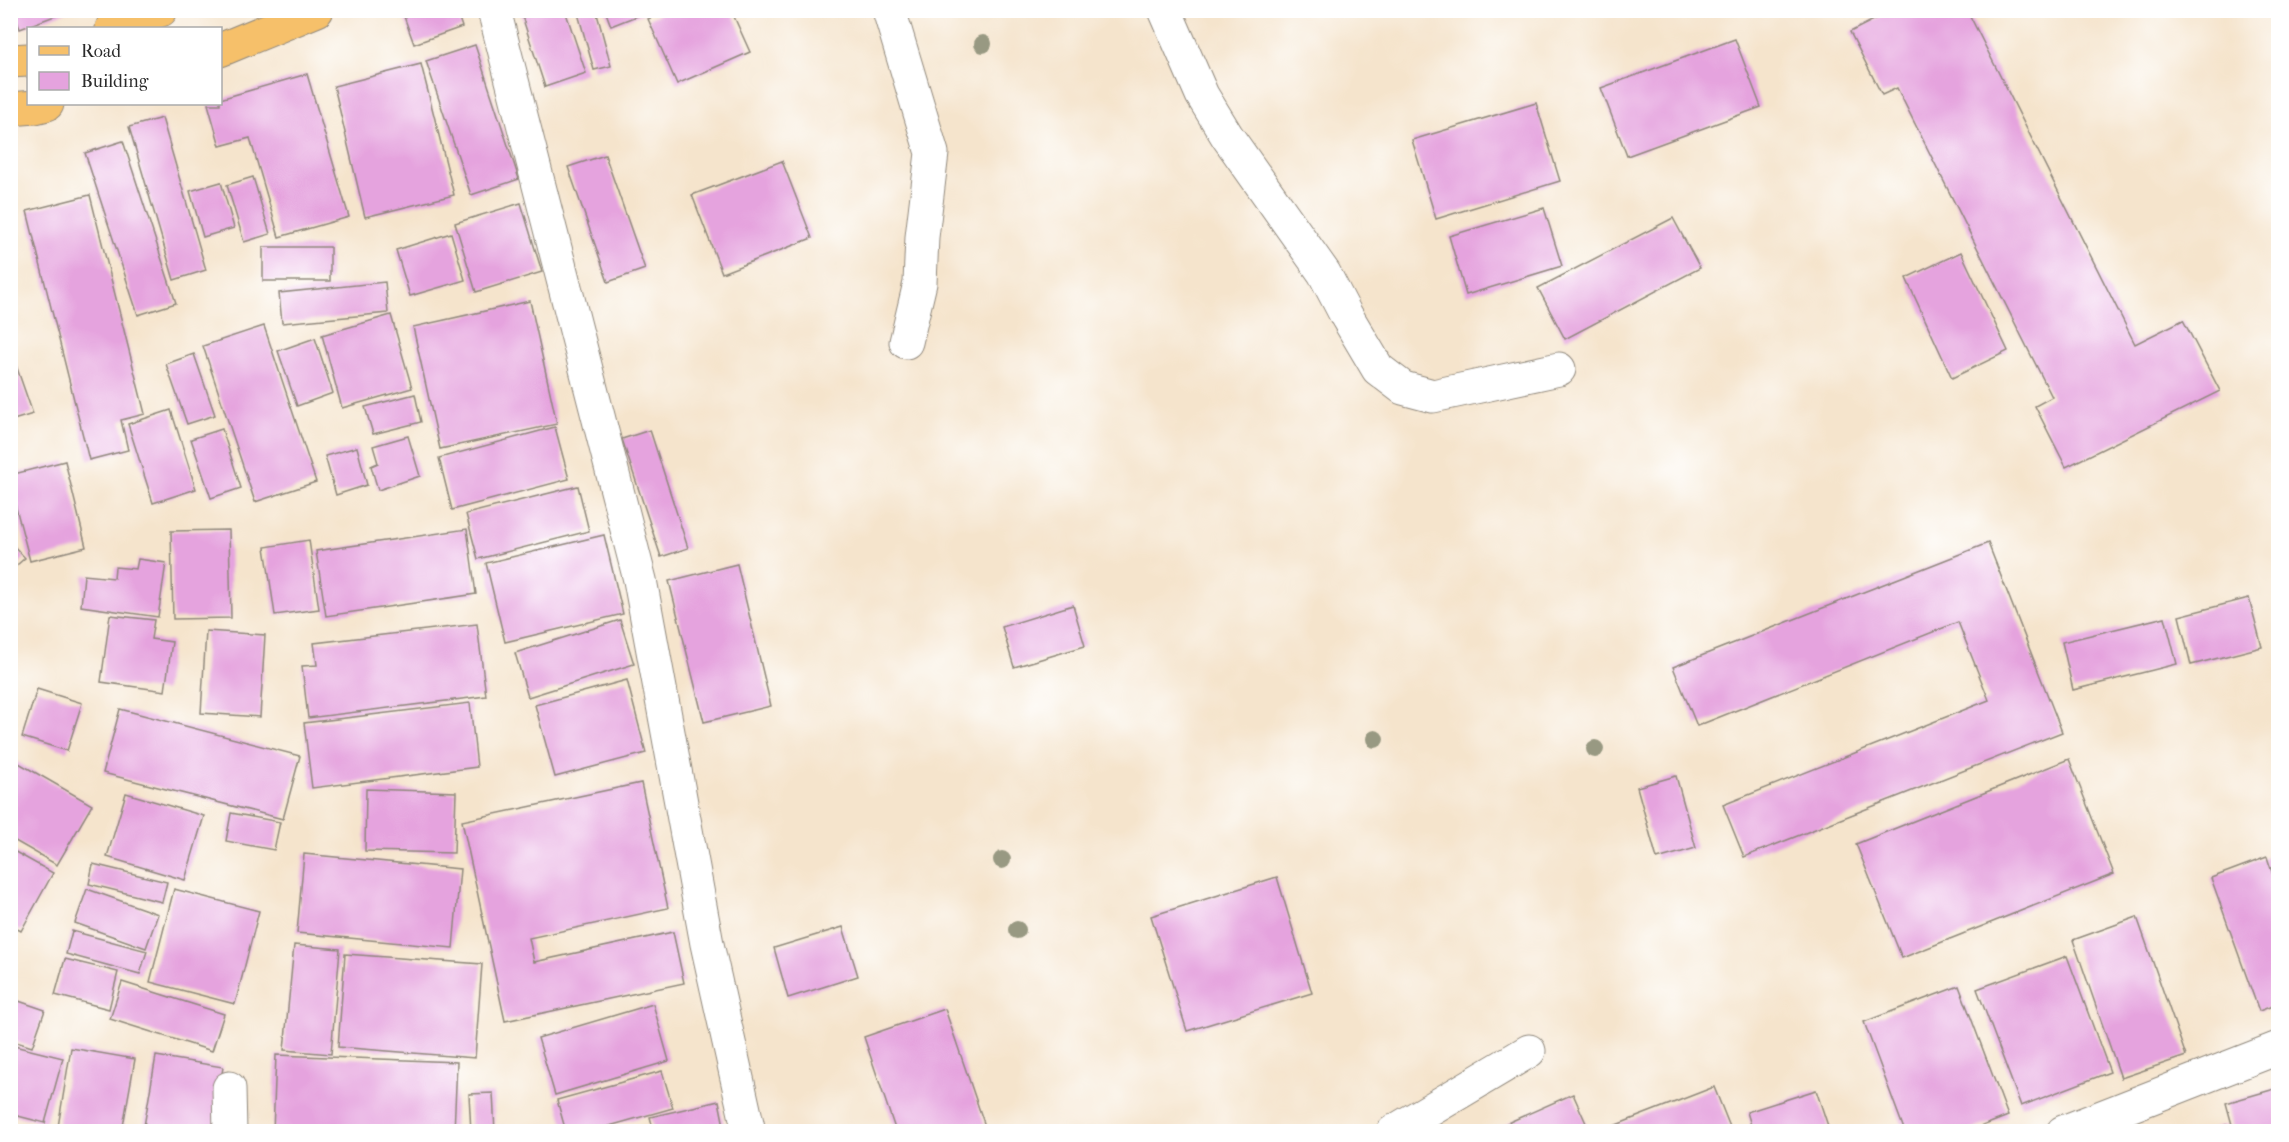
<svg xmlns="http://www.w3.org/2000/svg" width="2289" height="1142" font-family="'IM FELL French Canon',serif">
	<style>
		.building { fill: #e5a3de }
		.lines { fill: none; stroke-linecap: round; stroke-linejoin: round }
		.minor-casing { stroke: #90887c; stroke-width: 35 }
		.major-casing { stroke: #90887c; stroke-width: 35 }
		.minor { stroke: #fff; stroke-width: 33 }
		.major { stroke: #f6c06b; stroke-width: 33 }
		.tree { fill: #989982 }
	</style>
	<rect width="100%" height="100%" fill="#fff"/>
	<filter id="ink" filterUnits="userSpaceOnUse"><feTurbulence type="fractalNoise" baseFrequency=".0167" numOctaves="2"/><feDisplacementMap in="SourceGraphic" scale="12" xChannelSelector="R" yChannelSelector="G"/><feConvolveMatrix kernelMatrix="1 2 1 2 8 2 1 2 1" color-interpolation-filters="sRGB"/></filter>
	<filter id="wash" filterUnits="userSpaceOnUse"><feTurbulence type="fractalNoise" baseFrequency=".008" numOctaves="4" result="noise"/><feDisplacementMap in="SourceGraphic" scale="24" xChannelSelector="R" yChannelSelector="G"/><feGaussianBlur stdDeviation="1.35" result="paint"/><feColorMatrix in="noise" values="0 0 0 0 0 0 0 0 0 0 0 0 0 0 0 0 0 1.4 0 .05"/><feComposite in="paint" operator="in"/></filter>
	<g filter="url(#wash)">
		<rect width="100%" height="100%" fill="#f5e4cc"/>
		<g id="blocks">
			<g class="building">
				<path d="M13,10h55v1l-48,18z"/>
				<path d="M456,10l6,17 -48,17 -12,-33z"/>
				<path d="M520,10h45l21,63 -41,14z"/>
				<path d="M577,10h19l15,56 -17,4z"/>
				<path d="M605,10h44v1l-38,15z"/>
				<path d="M668,10h63l19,42 -73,32 -29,-65z"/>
				<path d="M1893,10h74l168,334 48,-24 37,71 -154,76 -31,-61 17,-9 -155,-309 -15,7 -32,-63z"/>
				<path d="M1735,39l26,68 -134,49 -26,-68z"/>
				<path d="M475,45l44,134 -48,16 -45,-134z"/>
				<path d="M421,64l33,131 -89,22 -31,-131z"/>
				<path d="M307,74l42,143 -70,20 -29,-99 -30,8 -12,-42h12v-5z"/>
				<path d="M1536,103l24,78 -124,38 -24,-79z"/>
				<path d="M162,118l44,152 -32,10 -45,-153z"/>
				<path d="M123,141l53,162 -38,12 -53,-162z"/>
				<path d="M605,155l40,114 -37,13 -40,-115z"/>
				<path d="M782,161l30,77 -90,35 -30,-78z"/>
				<path d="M253,177l17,57 -26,8 -17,-57z"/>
				<path d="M221,182l13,46 -31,9 -13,-46z"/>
				<path d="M90,195l55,219 -24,6 7,30 -39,10 -62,-249z"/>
				<path d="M521,203l21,69 -66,20 -21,-69z"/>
				<path d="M1544,208l18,58 -96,29 -17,-59z"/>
				<path d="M1673,218l27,50 -135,71 -27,-51z"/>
				<path d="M451,233l14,47 -55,16 -14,-46z"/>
				<rect x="263" y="247" width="67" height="34"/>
				<path d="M1961,252l47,99 -56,27 -46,-100z"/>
				<path d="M385,282l3,31 -106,10 -3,-30z"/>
				<path d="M530,301l27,123 -117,25 -27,-122z"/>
				<path d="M391,315l21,73 -70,20 -20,-73z"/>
				<path d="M264,326l52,156 -61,20 -52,-156z"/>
				<path d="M315,338l18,55 -36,13 -19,-55z"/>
				<path d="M10,348l23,66 -23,7z"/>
				<path d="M194,354l21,61 -28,9 -21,-60z"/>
				<path d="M415,394l6,28 -48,12 -8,-27z"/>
				<path d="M171,410l25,79 -43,14 -25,-79z"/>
				<path d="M555,427l14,52 -117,31 -13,-52z"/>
				<path d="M222,429l19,59 -30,10 -20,-59z"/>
				<path d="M650,430l38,118 -27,9 -39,-118z"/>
				<path d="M408,436l12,40 -42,14 -7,-24 7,-3 -5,-17z"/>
				<path d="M357,447l10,38 -31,10 -11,-39z"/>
				<path d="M65,461l21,86 -56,14 -20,-76v-10z"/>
				<path d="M578,486l11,45 -111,28 -12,-45z"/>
				<path d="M467,529l9,65 -150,22 -10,-65z"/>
				<path d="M229,530l2,88 -58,1 -2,-88z"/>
				<path d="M604,535l19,79 -118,28 -19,-79z"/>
				<path d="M309,540l10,69 -44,6 -10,-68z"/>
				<path d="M10,542l15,16 -15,13z"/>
				<path d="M1988,543l74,189 -318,125 -21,-52 266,-105 -31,-78 -261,104 -24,-59z"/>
				<path d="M138,559l28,4 -8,54 -77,-11 3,-31 30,3 1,-11 21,2z"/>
				<path d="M737,564l34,142 -67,16 -35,-141z"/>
				<path d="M2249,598l13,49 -71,18 -12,-49z"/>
				<path d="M1073,605l12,41 -71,21 -12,-40z"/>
				<path d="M110,615l44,5 -3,19 21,3 -7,49 -64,-9z"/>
				<path d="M2165,617l12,47 -104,26 -11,-48z"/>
				<path d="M620,620l14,44 -106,33 -13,-44z"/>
				<path d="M477,624l9,72 -178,22 -6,-52 15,-1 -3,-22z"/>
				<path d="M206,631l59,4 -5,82 -59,-4z"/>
				<path d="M627,680l19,73 -91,24 -20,-72z"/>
				<path d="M37,689l45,14 -15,48 -45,-14z"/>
				<path d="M470,703l7,64 -165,21 -8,-65z"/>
				<path d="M120,709l180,47 -17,63 -180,-46z"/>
				<path d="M10,758l82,47 -35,60 -47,-27z"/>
				<path d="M2069,759l45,115 -212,84 -46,-114z"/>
				<path d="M1676,776l20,72 -39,11 -20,-72z"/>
				<path d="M641,783l27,125 -139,30 5,24 139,-30 11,51 -179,38 -43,-200z"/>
				<path d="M366,789l90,3 -2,61 -89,-2z"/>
				<path d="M126,793l78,23 -19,64 -78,-23z"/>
				<path d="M231,813l49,9 -6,28 -48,-9z"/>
				<path d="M10,849l43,24 -32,58 -11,-6z"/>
				<path d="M304,854l156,15 -7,79 -156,-15z"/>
				<path d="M2267,857l11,33v114l-19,7 -48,-133z"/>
				<path d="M93,864l74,18 -5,20 -73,-18z"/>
				<path d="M1277,877l35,116 -125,38 -36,-115z"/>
				<path d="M87,889l71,25 -12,34 -71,-25z"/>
				<path d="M174,889l85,22 -24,93 -85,-22z"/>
				<path d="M2137,917l49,139 -65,22 -48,-138z"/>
				<path d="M843,927l15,49 -70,22 -14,-50z"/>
				<path d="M72,931l75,20 -7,23 -74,-20z"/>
				<path d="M294,945l46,4 -9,105 -47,-4z"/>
				<path d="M345,954l137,10 -7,94 -137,-11z"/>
				<path d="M2067,956l43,116 -89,34 -44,-117z"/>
				<path d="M65,959l53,13 -9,37 -54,-14z"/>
				<path d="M122,982l102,32 -12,37 -102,-32z"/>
				<path d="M1959,986l49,130 -41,16h-62l-41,-110z"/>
				<path d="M10,998l35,12 -13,37 -22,-7z"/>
				<path d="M653,1004l16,57 -114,34 -17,-57z"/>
				<path d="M945,1009l42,123h-91l-32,-95z"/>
				<path d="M10,1045l53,13 -18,65 -35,-9z"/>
				<path d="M71,1048l64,11 -13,73h-34l-30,-5z"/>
				<path d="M276,1055l181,7 -3,70h-181z"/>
				<path d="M156,1056l67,11 -10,65h-70z"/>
				<path d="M662,1071l11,37 -85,24h-22l-9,-32z"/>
				<path d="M1714,1087l18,45h-119l-2,-5z"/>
				<path d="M2278,1088v44h-44l-8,-29z"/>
				<path d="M1816,1090l14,42h-77l-6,-20z"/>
				<path d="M493,1093l2,39h-24l-2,-38z"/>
				<path d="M1573,1094l17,38h-103z"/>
				<path d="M719,1101l6,30 -71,1 -4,-15z"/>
				<path d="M2227,1125l2,7h-25v-1z"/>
			</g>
		</g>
	</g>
	<g filter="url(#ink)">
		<use href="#blocks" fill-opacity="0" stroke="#90887c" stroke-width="1.5"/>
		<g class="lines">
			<defs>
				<g id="minor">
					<path d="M494,10l146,570 67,364 42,188"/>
					<path d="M889,10l43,143 -10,84 -2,46 -14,59"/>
					<path d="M1165,10l37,85 25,41 97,137 22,42 32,54 25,19 30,8 126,-27"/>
					<path d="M229,1088l1,44"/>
					<path d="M1393,1132l136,-81"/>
					<path d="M2063,1132l215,-84"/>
				</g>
				<g id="major">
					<path d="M112,28l49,-18"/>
					<path d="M220,50l97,-40"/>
					<path d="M10,61l18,-1"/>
					<path d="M10,109l25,-2 12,-3"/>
				</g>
			</defs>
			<use href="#minor" class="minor-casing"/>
			<use href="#major" class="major-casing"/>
			<use href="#minor" class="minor"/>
			<use href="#major" class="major"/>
		</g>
		<g class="tree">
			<circle cx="983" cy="44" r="9"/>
			<circle cx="1375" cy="739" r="9"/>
			<circle cx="1595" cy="749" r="9"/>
			<circle cx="1002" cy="860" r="9"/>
			<circle cx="1017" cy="930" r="9"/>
		</g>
	</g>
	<rect width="2289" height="1142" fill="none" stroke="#fff" stroke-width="36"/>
	<rect x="27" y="27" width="195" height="78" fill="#ffffff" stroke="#aaaaaa" stroke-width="1.5"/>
	<rect x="39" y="46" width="30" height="9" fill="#f6c06b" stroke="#aaaaaa" stroke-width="1.5"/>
	<text x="81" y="57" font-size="18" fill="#2b2b2b">Road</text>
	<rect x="39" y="72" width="30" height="18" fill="#e5a3de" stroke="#aaaaaa" stroke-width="1.5"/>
	<text x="81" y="87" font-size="18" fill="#2b2b2b">Building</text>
</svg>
